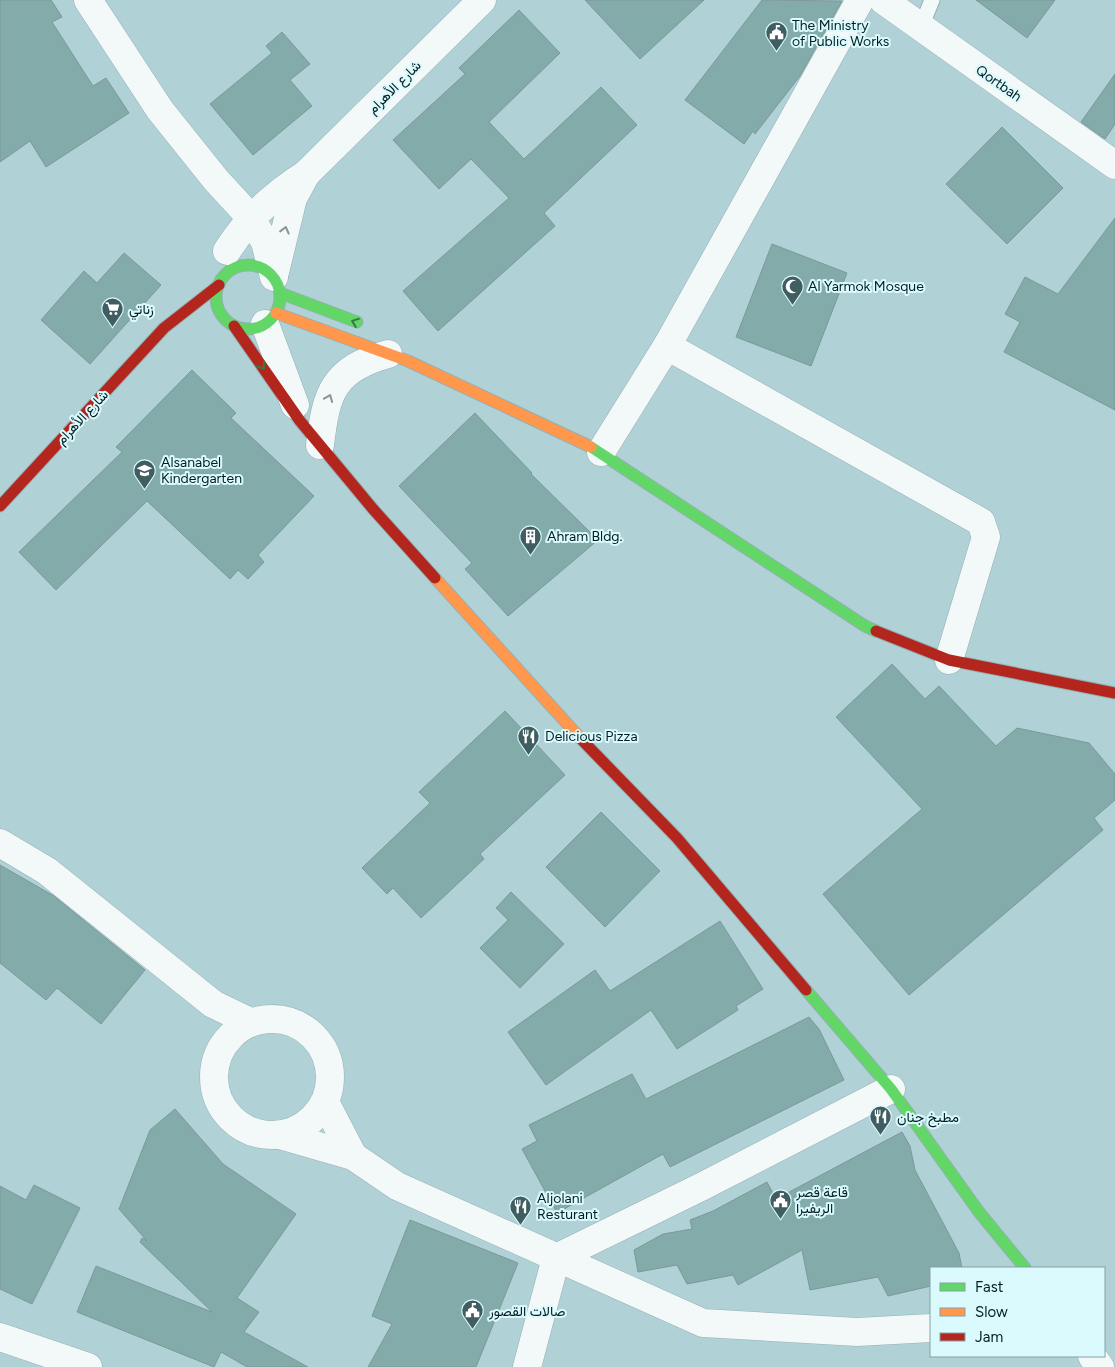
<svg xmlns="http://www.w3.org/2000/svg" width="1115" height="1367" font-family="Figtree,Vazirmatn,sans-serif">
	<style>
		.building { fill: #82abaa; stroke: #7d9899 }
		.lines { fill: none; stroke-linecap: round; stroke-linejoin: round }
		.lane-casing { stroke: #95b0b4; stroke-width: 17 }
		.street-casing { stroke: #95b0b4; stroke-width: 29 }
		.fast-casing { stroke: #95b0b4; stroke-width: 13 }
		.slow-casing { stroke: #95b0b4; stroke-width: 13 }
		.jam-casing { stroke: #95b0b4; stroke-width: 13 }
		.lane { stroke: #f3f8f9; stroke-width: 15 }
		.street { stroke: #f3f8f9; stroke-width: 28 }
		.fast { stroke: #63d668; stroke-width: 11 }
		.slow { stroke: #ff974d; stroke-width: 11 }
		.jam { stroke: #b3261e; stroke-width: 11 }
		.oneway { stroke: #879698 }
		.oneway2 { stroke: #347a44 }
		.labels { text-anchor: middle; stroke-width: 4; stroke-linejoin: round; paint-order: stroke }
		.poi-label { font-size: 14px; fill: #041e21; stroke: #dbfafe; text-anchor: start }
		.street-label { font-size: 14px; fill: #041e21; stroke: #dbfafe }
	</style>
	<rect width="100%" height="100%" fill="#b0d2d7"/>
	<g class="building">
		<path d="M0,0h51l11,17 -10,5 41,64 13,-8 23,35 -83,54 -16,-26 -30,21z"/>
		<path d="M585,0h119l-64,59z"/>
		<path d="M762,0l80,1 -42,75 -45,58 -2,-3 -9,13 -59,-44z"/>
		<path d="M976,0h79l-28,38z"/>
		<path d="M519,10l41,43 -71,69 35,37 77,-72 36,38 -93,88 11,13 -117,105 -35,-40 106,-93 -38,-39 -32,30 -46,-49 72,-66 -6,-6z"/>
		<path d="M282,32l28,32 -20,16 22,26 -59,49 -43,-51 62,-51 -6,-7z"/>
		<path d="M1115,74v50l-10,15 -24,-17z"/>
		<path d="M1002,127l61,61 -56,56 -61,-60z"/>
		<path d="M1115,218v192l-111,-58 16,-30 -15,-8 20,-37 33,17z"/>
		<path d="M772,244l75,29 -36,93 -75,-29z"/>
		<path d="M124,253l37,32 -71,79 -49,-44 43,-49 13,12z"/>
		<path d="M192,370l44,43 -5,5 83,78 -56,59 6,7 -16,17 -10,-9 -8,9 -83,-78 -91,89 -37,-38 103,-100 -6,-5z"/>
		<path d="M475,413l57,60 -1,1 67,66 -90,76 -43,-47 7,-6 -73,-77z"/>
		<path d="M892,664l33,35 14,-13 57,60 21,-18 72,15 26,31v26l-21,18 9,12 -194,165 -86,-101 99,-85 -86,-92z"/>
		<path d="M505,711l60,64 -85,79 4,5 -63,59 -28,-30 -6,6 -25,-26 68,-65 -11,-11z"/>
		<path d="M601,812l59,59 -55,56 -59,-60z"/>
		<path d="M0,865l54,31 91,74 -44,54 -44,-36 -11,12 -46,-37z"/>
		<path d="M511,892l53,52 -44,44 -40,-40 28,-28 -12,-12z"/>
		<path d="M720,921l43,68 -27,17 2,4 -61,39 -26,-39 -105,75 -38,-53 87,-62 15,21z"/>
		<path d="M809,1017l10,12 25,51 -174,87 -7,-13 -106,59 -35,-64 15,-8 -8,-16 103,-51 14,25z"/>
		<path d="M175,1109l48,55 73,50 -59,84 22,14 -15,20 64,35h-61l-26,-15 -7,15 -137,-55 19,-46 116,46 -72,-70 2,-4 5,3 -28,-32 31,-79z"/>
		<path d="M902,1132l8,14 5,24 44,83 3,15h-31v18l-43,10 -10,-19 -68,13 -8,-40 -64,35 -5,-10 -46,9 -10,-19 -39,7 -4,-22 29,-16 29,-5 -2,-9 23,-9 54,-29 9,17z"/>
		<path d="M34,1185l46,23 -48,96 -32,-15v-103l26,14z"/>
		<path d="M410,1220l108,43 -42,104h-108l24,-43 -20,-8z"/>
	</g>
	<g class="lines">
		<defs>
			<path id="lane" d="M921,27l11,-27"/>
			<g id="street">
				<path d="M88,0l72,110 56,70 35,38 14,24 9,35"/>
				<path d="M883,0l232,165"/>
				<path d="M227,251c20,-32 47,-57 79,-77l176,-174"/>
				<path d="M275,272l18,-74 13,-24"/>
				<path d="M265,324l30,81"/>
				<path d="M667,346l314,176 5,15 -37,123"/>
				<path d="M320,445c6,-52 13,-76 68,-91"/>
				<path d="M601,452l66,-106 193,-346"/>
				<path d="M0,843l47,28 166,133 37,18"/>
				<circle cx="272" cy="1077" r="58"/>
				<path d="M325,1102l28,54"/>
				<path d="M280,1135l73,21 44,30 306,137 154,9 74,-4"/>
				<path d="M0,1337l88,30"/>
				<path d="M1092,1356l8,11"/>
				<path d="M527,1367l29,-109 145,-71 190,-98"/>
			</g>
			<g id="fast">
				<circle cx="248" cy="297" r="32"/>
				<path d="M280,293l77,29"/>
				<path d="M591,447l274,179 11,5"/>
				<path d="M806,990l85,99 88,123 46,56"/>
			</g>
			<g id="slow">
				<path d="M276,313l132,48 183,86"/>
				<path d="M435,578l146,161"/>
			</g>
			<g id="jam">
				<path d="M234,326l66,95 73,88 62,69"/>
				<path d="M0,506l164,-178 55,-43"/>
				<path d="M876,631l73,29 166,33"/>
				<path d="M581,739l96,99 129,152"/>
			</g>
		</defs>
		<use href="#lane" class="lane-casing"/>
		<use href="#street" class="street-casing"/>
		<use href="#fast" class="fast-casing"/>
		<use href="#slow" class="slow-casing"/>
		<use href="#jam" class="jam-casing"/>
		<use href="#lane" class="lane"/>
		<use href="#street" class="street"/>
		<use href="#fast" class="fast"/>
		<use href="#slow" class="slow"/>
		<use href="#jam" class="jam"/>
	</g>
	<defs><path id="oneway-chevron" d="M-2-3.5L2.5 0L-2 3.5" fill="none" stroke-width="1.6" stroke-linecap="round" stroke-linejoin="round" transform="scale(1.25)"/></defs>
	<g class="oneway">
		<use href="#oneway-chevron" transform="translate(285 230) rotate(-76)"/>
		<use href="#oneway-chevron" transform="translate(329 398) rotate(-68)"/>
	</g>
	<g class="oneway2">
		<use href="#oneway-chevron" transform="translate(355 322) rotate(-159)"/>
		<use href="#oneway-chevron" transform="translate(262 366) rotate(55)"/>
	</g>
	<defs>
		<symbol id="civic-pin" viewBox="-11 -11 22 30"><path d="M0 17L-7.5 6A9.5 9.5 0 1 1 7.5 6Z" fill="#405d61" stroke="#dbfafe"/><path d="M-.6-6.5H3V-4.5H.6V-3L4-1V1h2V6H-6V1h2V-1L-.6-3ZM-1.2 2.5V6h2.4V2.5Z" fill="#fff"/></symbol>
		<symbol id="mosque-pin" viewBox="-11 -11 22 30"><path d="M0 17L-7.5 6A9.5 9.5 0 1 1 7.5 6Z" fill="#405d61" stroke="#dbfafe"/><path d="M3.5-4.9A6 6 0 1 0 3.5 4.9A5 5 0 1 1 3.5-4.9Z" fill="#fff"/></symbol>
		<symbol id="supermarket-pin" viewBox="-11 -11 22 30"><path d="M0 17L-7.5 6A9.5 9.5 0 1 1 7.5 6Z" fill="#405d61" stroke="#dbfafe"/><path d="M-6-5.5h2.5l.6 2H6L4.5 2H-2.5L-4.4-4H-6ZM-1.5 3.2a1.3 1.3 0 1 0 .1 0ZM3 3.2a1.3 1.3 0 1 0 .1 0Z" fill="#fff"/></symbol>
		<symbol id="school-pin" viewBox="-11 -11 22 30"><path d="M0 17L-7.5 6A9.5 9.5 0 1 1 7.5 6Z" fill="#405d61" stroke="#dbfafe"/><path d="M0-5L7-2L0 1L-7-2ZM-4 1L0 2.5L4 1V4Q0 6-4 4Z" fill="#fff"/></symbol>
		<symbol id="building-pin" viewBox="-11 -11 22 30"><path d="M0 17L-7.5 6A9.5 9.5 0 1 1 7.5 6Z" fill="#405d61" stroke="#dbfafe"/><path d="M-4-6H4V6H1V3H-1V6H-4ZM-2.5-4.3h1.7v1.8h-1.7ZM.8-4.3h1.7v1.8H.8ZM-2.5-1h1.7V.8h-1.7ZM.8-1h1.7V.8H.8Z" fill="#fff"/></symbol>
		<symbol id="restaurant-pin" viewBox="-11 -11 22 30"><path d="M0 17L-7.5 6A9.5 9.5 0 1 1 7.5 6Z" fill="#405d61" stroke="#dbfafe"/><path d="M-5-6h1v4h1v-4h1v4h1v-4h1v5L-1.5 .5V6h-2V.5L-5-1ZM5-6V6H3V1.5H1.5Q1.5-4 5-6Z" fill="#fff"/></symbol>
	</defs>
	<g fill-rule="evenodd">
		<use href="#civic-pin" x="764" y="20" width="25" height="34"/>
		<use href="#mosque-pin" x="780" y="274" width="25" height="34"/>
		<use href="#supermarket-pin" x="100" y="296" width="25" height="34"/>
		<use href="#school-pin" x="132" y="458" width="25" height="34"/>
		<use href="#building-pin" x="518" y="524" width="25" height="34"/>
		<use href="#restaurant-pin" x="516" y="724" width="25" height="34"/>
		<use href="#restaurant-pin" x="868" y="1104" width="25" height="34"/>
		<use href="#civic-pin" x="768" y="1188" width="25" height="34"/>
		<use href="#restaurant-pin" x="508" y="1194" width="25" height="34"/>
		<use href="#civic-pin" x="460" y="1298" width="25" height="34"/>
	</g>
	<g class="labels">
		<g class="poi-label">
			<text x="792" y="30">The Ministry<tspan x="792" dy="16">of Public Works</tspan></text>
			<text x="808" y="291">Al Yarmok Mosque</text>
			<text x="129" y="314">زناتي</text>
			<text x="161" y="467">Alsanabel<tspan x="161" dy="16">Kindergarten</tspan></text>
			<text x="547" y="541">Ahram Bldg.</text>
			<text x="545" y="741">Delicious Pizza</text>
			<text x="897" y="1122">مطبخ جنان</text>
			<text x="796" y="1197">قاعة قصر<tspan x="796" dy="16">الريفيرا</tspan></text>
			<text x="537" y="1203">Aljolani<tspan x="537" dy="16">Resturant</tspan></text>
			<text x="489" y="1316">صالات القصور</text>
		</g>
		<g class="street-label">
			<text transform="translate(999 83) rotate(35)" y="5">Qortbah</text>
			<text transform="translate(394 87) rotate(-45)" y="5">شارع الأهرام</text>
			<text transform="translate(82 417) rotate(-47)" y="5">شارع الأهرام</text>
		</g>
	</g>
	<rect x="930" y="1267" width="175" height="90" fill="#dbfafe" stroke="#85a2a6"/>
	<rect x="940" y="1283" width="25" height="8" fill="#63d668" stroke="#85a2a6"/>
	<text x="975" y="1292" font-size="15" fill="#041e21">Fast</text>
	<rect x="940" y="1308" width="25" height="8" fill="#ff974d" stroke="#85a2a6"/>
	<text x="975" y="1317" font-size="15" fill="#041e21">Slow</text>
	<rect x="940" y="1333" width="25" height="8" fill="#b3261e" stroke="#85a2a6"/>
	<text x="975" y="1342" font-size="15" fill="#041e21">Jam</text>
</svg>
